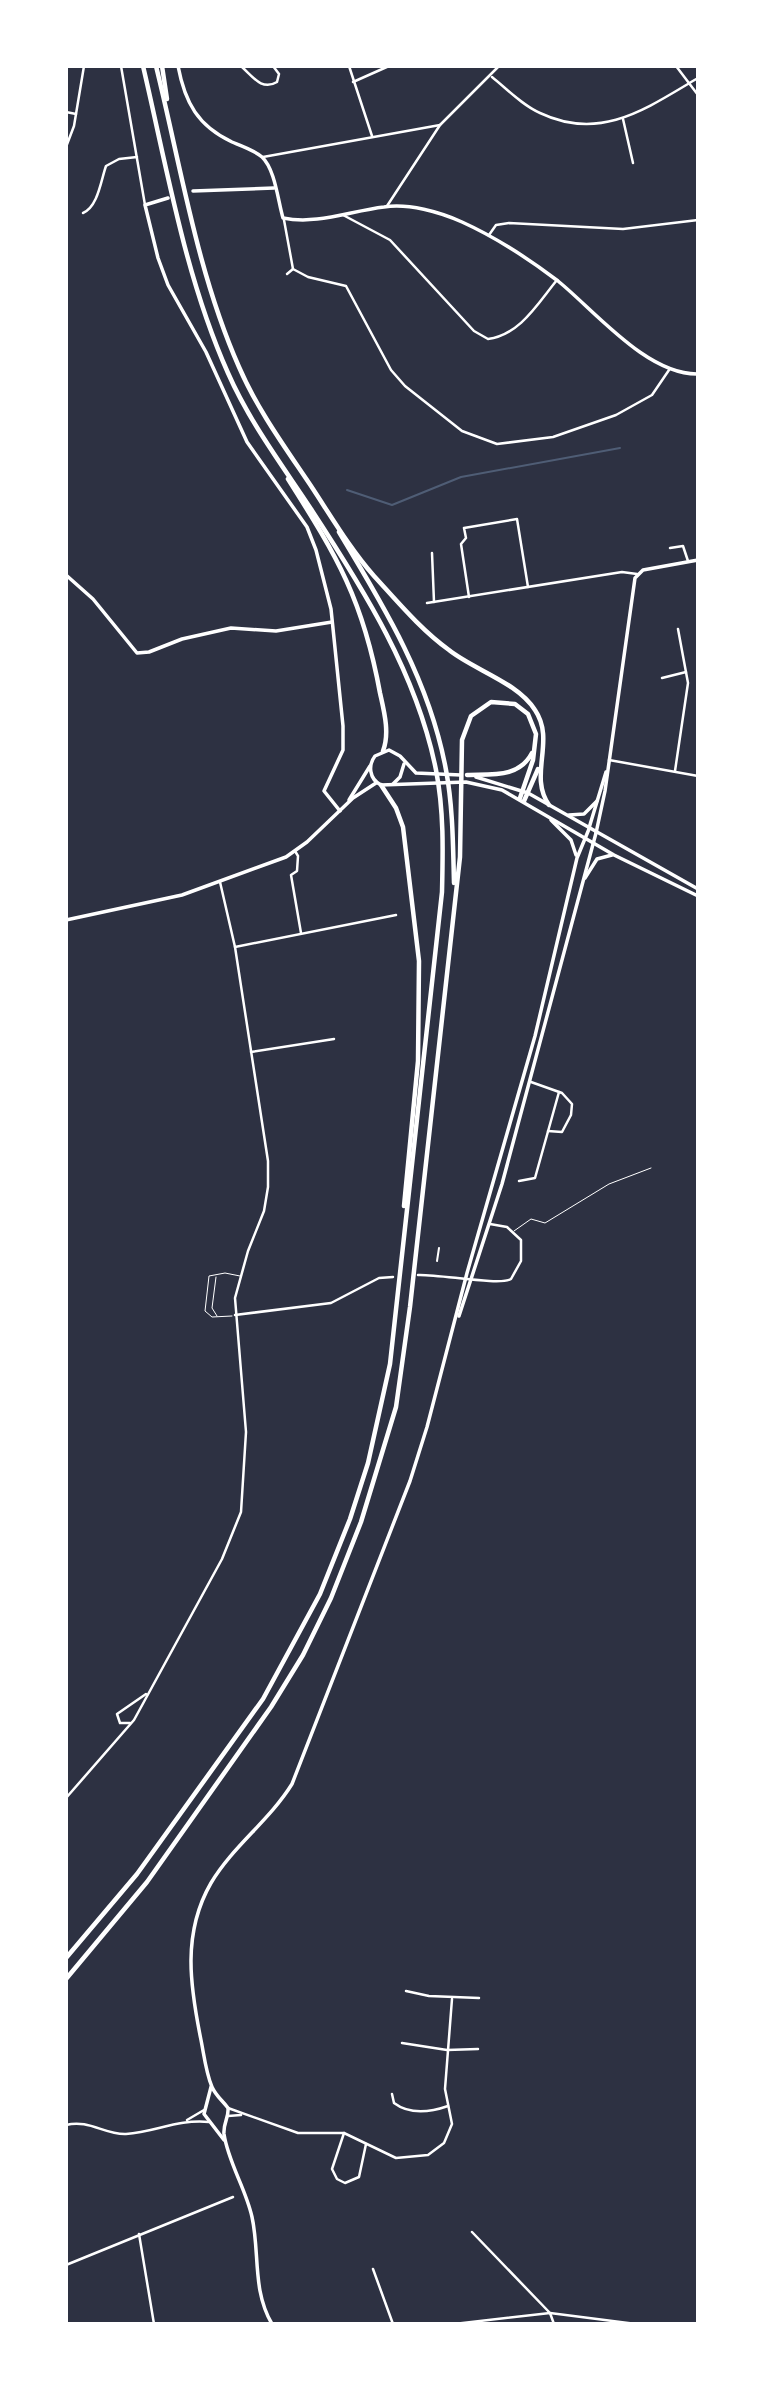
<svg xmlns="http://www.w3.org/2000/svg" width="764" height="2390" font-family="Manrope,sans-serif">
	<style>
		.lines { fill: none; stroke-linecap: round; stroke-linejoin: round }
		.stream { stroke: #4f5d75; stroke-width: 2 }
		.service { stroke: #fff; stroke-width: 1 }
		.pedestrian { stroke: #fff; stroke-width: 2 }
		.minor { stroke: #fff; stroke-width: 2.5 }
		.tertiary { stroke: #fff; stroke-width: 3.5 }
		.secondary { stroke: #fff; stroke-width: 3.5 }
		.motorway { stroke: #fff; stroke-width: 4.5 }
	</style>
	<rect width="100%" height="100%" fill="#2d3142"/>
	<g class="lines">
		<path class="stream" d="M347,490l45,15 69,-28 159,-29"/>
		<g class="service">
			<path d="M514,1231l17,-12 14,4 64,-39 42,-16"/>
			<path d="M216,1277l-4,31 5,8"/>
			<path d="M232,1316l-20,1 -7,-6 4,-35 16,-3 15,3"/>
		</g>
		<path class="pedestrian" d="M437,1261l2,-13"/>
		<g class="minor">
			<path d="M121,66l24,139"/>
			<path d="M349,66l23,70"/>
			<path d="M676,66l22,29"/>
			<path d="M242,67c11,10 20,24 35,15l2,-8 -6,-8"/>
			<path d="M492,77c15,12 30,28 48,36 61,29 107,-5 158,-35"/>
			<path d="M353,82l36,-16"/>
			<path d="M66,112l10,2"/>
			<path d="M623,119l10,44"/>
			<path d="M66,147l8,-21 10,-60"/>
			<path d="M263,157l177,-32"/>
			<path d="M387,206l53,-81 59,-59"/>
			<path d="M83,213c15,-6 18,-33 23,-47l13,-7 18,-2"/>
			<path d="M343,215l47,25 84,91 14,8c32,-4 50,-36 69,-59"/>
			<path d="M284,220l9,49 15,8 38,9 45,84 14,16 57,45 35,13 56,-7 63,-22 36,-20 17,-25"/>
			<path d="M489,235l7,-10 13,-2 114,6 75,-9"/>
			<path d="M287,274l6,-5"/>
			<path d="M670,548l13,-2 5,15"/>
			<path d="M432,553l2,49"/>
			<path d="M469,597l-8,-53 5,-6 -2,-10 53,-9 11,68"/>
			<path d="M427,603l195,-31 15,2"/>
			<path d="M662,678l24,-6"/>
			<path d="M609,760l89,16"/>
			<path d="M675,771l13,-88 -10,-54"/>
			<path d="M295,851l3,5 -1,15 -6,4 10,58"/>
			<path d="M235,947l161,-32"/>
			<path d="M251,1052l83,-13"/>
			<path d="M531,1082l31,11 10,11 -1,11 -9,17 -14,-1"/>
			<path d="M519,1181l16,-3 24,-86"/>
			<path d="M418,1275c21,-1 82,11 93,4l10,-18v-21l-14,-13 -17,-3"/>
			<path d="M235,1315l96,-12 48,-25 14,-1"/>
			<path d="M130,1723h-10l-3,-9 29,-20"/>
			<path d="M66,1798l68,-78 88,-161 19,-47 5,-80 -11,-134 13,-47 16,-40 4,-24v-26l-33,-214 -15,-65"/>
			<path d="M406,1991l23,5 50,2"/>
			<path d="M402,2043l45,7 31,-1"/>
			<path d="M392,2094l2,9c16,12 37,9 54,3"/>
			<path d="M228,2108l70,25h46l52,25 32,-3 16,-12 8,-19 -7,-35 7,-90"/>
			<path d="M228,2116l13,-1"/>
			<path d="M187,2120l17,-10"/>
			<path d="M66,2125c23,-6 39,10 60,9 30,-2 51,-15 83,-12"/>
			<path d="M344,2133l-12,36 5,10 8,4 14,-6 7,-33"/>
			<path d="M472,2232l78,81 4,11"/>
			<path d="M139,2234l15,90"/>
			<path d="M66,2265l167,-68"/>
			<path d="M373,2269l20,55"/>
			<path d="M454,2324l96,-11 86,11"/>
		</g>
		<g class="tertiary">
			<path d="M178,66c7,37 20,60 54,76 10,4 22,8 30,15 13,12 16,44 21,61 34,7 67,-7 101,-11 24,-4 56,5 78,15 33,15 67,37 96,59 37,30 89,94 140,93"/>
			<path d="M193,191l81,-3"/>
			<path d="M168,198l-23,7 13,53 10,27 38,67 41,90 60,85 9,23 15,59 12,117v24l-19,41 16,20"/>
			<path d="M66,575l27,24 44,54 12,-1 33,-13 49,-11 45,3 56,-9"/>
			<path d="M349,800l21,-34"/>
			<path d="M589,828l17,-56"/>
			<path d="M596,833l9,-42 30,-213 8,-8 55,-10"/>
			<path d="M66,920l116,-25 104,-38 21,-15 46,-44 23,-15"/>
		</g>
		<g class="secondary">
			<path d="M461,775l-45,-2 -16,-17 -11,-6 -14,6c-7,9 -6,23 6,29l85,-3 36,8 112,65 84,41"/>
			<path d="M476,777l52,16 170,96"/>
			<path d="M393,784l7,-7 4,-13"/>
			<path d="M569,815l15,-1 13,-13"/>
			<path d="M551,820l20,20 5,15"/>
			<path d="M585,878l12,-19 15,-4"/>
			<path d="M459,1316l43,-132 94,-351"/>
			<path d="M211,2087l-7,27 20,26"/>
			<path d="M272,2324c-20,-34 -12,-71 -20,-107 -6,-28 -24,-55 -28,-83 -1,-11 5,-16 4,-26 -6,-8 -12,-12 -16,-21 -6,-14 -8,-32 -11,-47 -11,-54 -19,-107 10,-157 22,-37 58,-62 81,-99l118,-303 17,-54 40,-154 68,-237 42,-178 12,-29"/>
		</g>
		<g class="motorway">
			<path d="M156,66c25,101 41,206 83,301 19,44 48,83 74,122 19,29 38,61 61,87 23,25 47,54 75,74 25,20 68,32 86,60 21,31 -7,65 14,95"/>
			<path d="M162,66l5,33"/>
			<path d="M288,479c50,79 75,121 92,214 4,18 10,40 3,58"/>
			<path d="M339,532c46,76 91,150 107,238 7,37 7,76 8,113"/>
			<path d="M467,775c25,-1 52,3 65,-22"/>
			<path d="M381,785l15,23 7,19 16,134 -1,100 -14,145"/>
			<path d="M524,801l14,-32"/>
			<path d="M66,1958l71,-84 126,-175 57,-105 30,-75 18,-56 22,-99 52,-472c1,-41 2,-81 -6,-122 -19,-96 -72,-180 -125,-261 -29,-44 -62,-88 -83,-136 -43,-96 -61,-205 -85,-307"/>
			<path d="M66,1979l81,-97 124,-175 32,-52 28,-57 30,-76 35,-115 14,-100 50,-450 2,-117 9,-24 20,-14 24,2 13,10 8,20 -3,26 -13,38"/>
		</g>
	</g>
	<rect width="764" height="2390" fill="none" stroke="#ffffff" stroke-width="136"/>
</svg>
